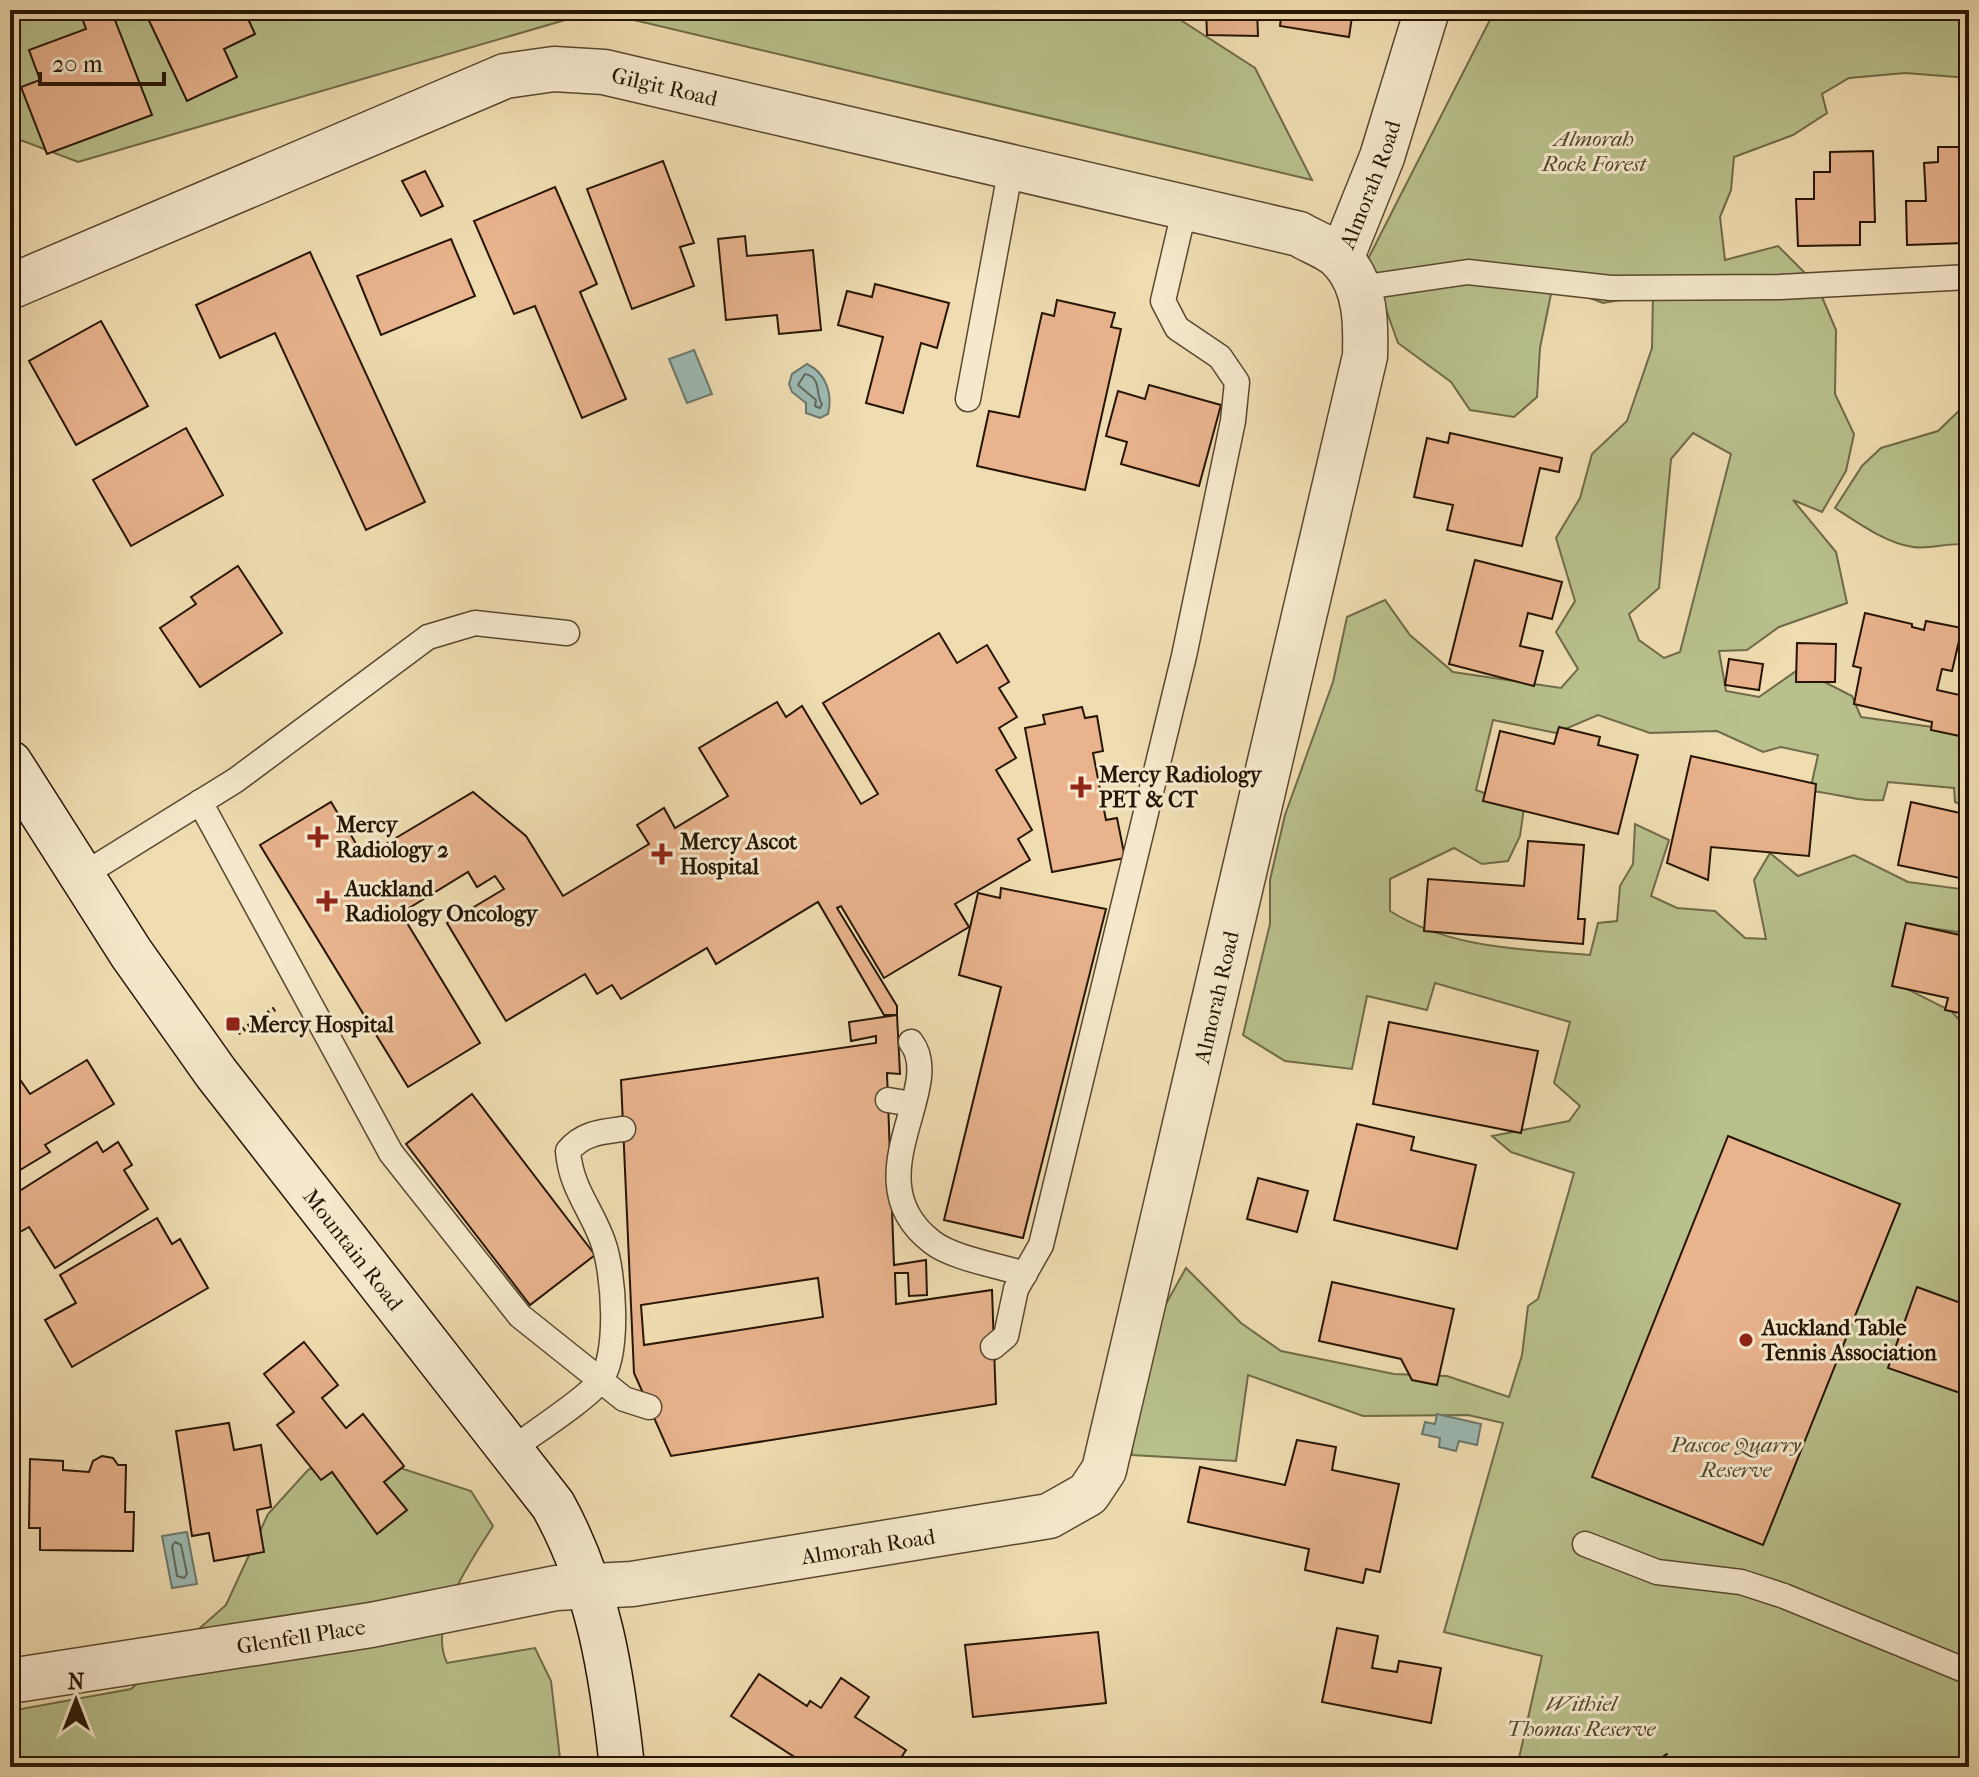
<svg xmlns="http://www.w3.org/2000/svg" width="1979" height="1777" font-family="'IM FELL French Canon',serif">
	<style>
		.green { fill: #b8c08c; stroke: #706a48; stroke-width: 2; fill-rule: evenodd }
		.water { fill: #9cbab3; stroke: #6d786d; stroke-width: 2 }
		.lines { fill: none; stroke-linecap: round; stroke-linejoin: round }
		.shore { stroke: #62685c; stroke-width: 2 }
		.building { fill: #e8b38d; stroke: #271504; stroke-width: 2; fill-rule: evenodd }
		.lane-casing { stroke: #59472f; stroke-width: 27 }
		.street-casing { stroke: #59472f; stroke-width: 47 }
		.secondary-casing { stroke: #271504; stroke-width: 47 }
		.path { stroke: #271504; stroke-width: 5; stroke-dasharray: 2 4; stroke-linecap: butt }
		.lane { stroke: #f5e8cc; stroke-width: 24 }
		.street { stroke: #f5e8cc; stroke-width: 44 }
		.secondary { stroke: #f5e8cc; stroke-width: 44 }
		.poi-dot { fill: #8f2418; stroke: #f5e8cc; stroke-width: 3 }
		.labels { text-anchor: middle; stroke-width: 6; stroke-linejoin: round; paint-order: stroke }
		.street-label { font-size: 22px; fill: #271504; stroke: #f5e8cc }
		.park-label { font-size: 22px; font-style: italic; fill: #52482d; stroke: #f5e8cc }
		.poi-label { font-size: 22px; font-weight: bold; fill: #271504; stroke: #f5e8cc; text-anchor: start }
	</style>
	<rect width="100%" height="100%" fill="#efdcb1"/>
	<filter id="stains"><feTurbulence type="fractalNoise" baseFrequency=".0025" numOctaves="4"/><feColorMatrix values="0 0 0 0 .2 0 0 0 0 .09 0 0 0 0 .02 0 0 0 .5 -.17"/></filter>
	<radialGradient id="worn" r=".72"><stop offset=".6" stop-color="#630" stop-opacity="0"/><stop offset="1" stop-color="#630" stop-opacity=".3"/></radialGradient>
	<g class="green">
		<path d="M10,10h1155l90,58 57,112 -716,-169 -518,151 -68,-26z"/>
		<path d="M1495,10h474v68l-64,-5 -56,5 -27,16 5,19 -34,22 -59,22 -3,33 -11,27 5,43 53,-14 39,39 19,45 -1,64 19,40 -8,37 -24,41 -29,-12 43,52 11,51 -68,24 -32,23 -28,1 7,40 33,6 40,-28 53,27 9,21 108,15v60l-5,14 -9,-4 -1,-14 -66,-6 -5,18c-27,2 -47,-7 -73,-9l8,-36 -37,-8 -18,5 -46,-21 -67,2 -52,-18 -42,18 -63,-13 -17,70 48,18 -4,28 -12,25 -26,3 -28,-16 -64,31v32c61,38 131,38 200,44l8,-32 19,-2 3,-35 13,-22 2,-40 34,16 -18,56 26,12 38,3 30,27 21,1 -12,-59 16,-27 28,23 56,-21 54,27 61,8 -4,43 -56,-8 -4,63 46,23 18,19v715l-6,22h-446l25,-111 -98,-24 59,-209 -35,-8 -105,1 -115,-41 -12,86 -104,-6 -2,-36 14,-76 42,-75 55,55 40,28 113,23 53,2 62,21 13,-42 6,-49 10,-7 36,-126 -63,-21 -19,-16 77,-15 11,-15 -26,-23 16,-61 -135,-39 -8,27 -60,-14 -15,73 -67,-8 -42,-26 27,-111v-44l15,-65 48,-133 14,-65 38,-17 25,35 43,37 108,16 17,-19 -22,-37 19,-31 -19,-63 24,-40 12,-44 35,-33 25,-73 1,-54 -50,9 -50,-19 -13,64 -3,49 -23,20 -44,-7 -19,-28 -53,-39 -30,-84zM1693,433l38,21 -51,198 -16,6 -25,-18 -10,-26 30,-26 12,-129z"/>
		<path d="M1969,401v144c-19,-4 -37,5 -56,2 -27,-4 -55,-24 -78,-39l27,-42 19,-18 57,-17z"/>
		<path d="M345,1450l126,41 22,35c-22,35 -66,96 -46,137l88,-15 16,33 10,86h-551v-56l121,-22 95,-84 42,-91 40,-44z"/>
	</g>
	<g class="water">
		<path d="M694,350l18,44 -25,9 -18,-44z"/>
		<path d="M807,364c19,9 26,30 21,50l-8,4 -14,-5v-10l-14,-11 -3,-8 3,-10z"/>
		<path d="M1437,1414l44,10 -4,21 -18,-4 -3,10 -17,-4 1,-9 -18,-4 3,-12 10,2z"/>
		<path d="M187,1532l10,52 -25,4 -10,-52z"/>
	</g>
	<g class="lines">
		<g class="shore">
			<path d="M805,374c17,3 10,21 17,30l-2,4 -5,-2 1,-6 -18,-15z"/>
			<path d="M175,1542l6,3 6,29 -3,4 -7,-2 -5,-30z"/>
		</g>
	</g>
	<g class="building">
		<path d="M93,10h18l41,105 -105,39 -26,-67 19,-7 -11,-30 57,-21 -5,-14z"/>
		<path d="M144,10h100l11,24 -31,15 13,28 -50,24z"/>
		<path d="M1206,10h51l1,26 -51,-1z"/>
		<path d="M1282,10h71l-4,27 -69,-11z"/>
		<path d="M1938,147h31v89h-5v7l-57,2 -1,-44h20l-2,-38 14,-1z"/>
		<path d="M1873,151l2,71h-15v23l-62,1 -2,-47h18v-27h16v-20z"/>
		<path d="M663,161l31,82 -14,4 14,39 -62,23 -45,-120z"/>
		<path d="M425,171l18,35 -22,10 -19,-35z"/>
		<path d="M555,187l42,97 -17,8 46,107 -44,19 -47,-112 -21,8 -40,-93z"/>
		<path d="M745,236l2,20 66,-6 8,80 -42,4 -2,-19 -51,5 -8,-81z"/>
		<path d="M451,239l24,57 -94,39 -24,-59z"/>
		<path d="M310,252l115,250 -59,28 -91,-197 -55,25 -24,-53z"/>
		<path d="M875,284l74,19 -12,45 -16,-5 -18,70 -37,-10 17,-66 -45,-12 9,-34 25,6z"/>
		<path d="M1057,300l58,13 -4,14 10,2 -36,161 -108,-24 12,-55 30,6 23,-104 12,3z"/>
		<path d="M101,321l47,85 -72,39 -47,-84z"/>
		<path d="M1149,385l72,20 -22,81 -78,-22 6,-22 -21,-6 12,-45 27,8z"/>
		<path d="M186,428l37,67 -92,51 -38,-66z"/>
		<path d="M1450,433l112,25 -3,14 -19,-4 -18,78 -75,-16 6,-25 -39,-8 13,-59 21,5z"/>
		<path d="M1475,560l87,22 -10,37 -24,-6 -8,33 23,5 -9,35 -85,-22z"/>
		<path d="M238,566l44,67 -82,54 -40,-59 36,-24 -5,-7z"/>
		<path d="M1865,613l47,11v3l12,3 2,-9 36,7 -10,43 -10,-2 -5,21 32,7v41l-38,-8 1,-8 -78,-18 7,-36 -8,-2z"/>
		<path d="M939,633l18,30 30,-18 22,37 -10,6 18,29 -18,11 17,30 -20,12 36,60 -14,9 12,21 -75,44 14,23 -85,51 -43,-72 -4,2 60,98v9h-13l-66,-113 -102,62 -9,-16 -86,51 -9,-14 -15,9 -12,-20 -79,47 -59,-98 57,-34 -9,-13 -18,11 -9,-15 -67,41 79,130 -72,44 -148,-242 71,-43 33,55 109,-65 53,44 37,60 86,-52 -12,-19 27,-17 11,20 53,-32 -29,-48 78,-46 9,15 16,-11 59,98 17,-10 -55,-91z"/>
		<path d="M1797,643l39,1 -1,38h-39z"/>
		<path d="M1729,659l34,5 -4,26 -34,-5z"/>
		<path d="M1082,707l3,11 12,-2 6,35 -10,2 13,67 11,-2 8,40 -73,14 -27,-144 20,-4 -2,-9z"/>
		<path d="M1559,727l41,10 -2,8 40,10 -20,79 -135,-33 17,-70 54,13z"/>
		<path d="M1691,756l125,28 -7,72 -98,-9 -3,33 -41,-17z"/>
		<path d="M1911,802l58,13v65l-71,-15z"/>
		<path d="M1528,841l56,4 -6,74h7l-2,25 -159,-13 4,-52 96,7z"/>
		<path d="M1001,888l105,21 -83,329 -79,-18 57,-233 -42,-12 19,-82 22,5z"/>
		<path d="M1906,923l63,14v78l-24,-5 3,-12 -56,-12z"/>
		<path d="M897,1015l3,59 -13,-1 7,192 32,-5 1,35 -18,1 -1,-23h-13l1,31 96,-14 4,114 -325,52 -37,-83 -13,-293 255,-37v-7l-25,5 -2,-19zM818,1278l5,39 -179,28 -3,-40z"/>
		<path d="M1389,1022l149,29 -17,82 -148,-29z"/>
		<path d="M87,1060l27,44 -69,41 5,7 -40,24v-111l20,29z"/>
		<path d="M472,1094l123,161 -65,50 -124,-161z"/>
		<path d="M1357,1124l57,13 -3,13 65,15 -19,84 -123,-29z"/>
		<path d="M1728,1136l172,68 -137,341 -171,-68z"/>
		<path d="M97,1142l6,10 15,-10 14,23 -8,5 24,39 -93,59 -26,-41 -9,5 -10,-15v-20z"/>
		<path d="M1258,1178l50,13 -11,41 -50,-13z"/>
		<path d="M157,1218l15,26 8,-5 28,49 -136,79 -27,-47 31,-17 -16,-28z"/>
		<path d="M1332,1282l122,27 -17,76 -25,-5 -11,-21 -82,-18z"/>
		<path d="M1917,1287l52,19v90l-81,-28z"/>
		<path d="M304,1342l34,43 -16,13 24,30 17,-14 41,52 -20,16 23,28 -30,24 -45,-62 -11,8 -44,-55 17,-13 -30,-38z"/>
		<path d="M229,1423l5,27 27,-5 10,62 -14,3 7,42 -50,9 -5,-28 -17,3 -16,-105z"/>
		<path d="M1297,1440l39,7 -4,23 67,14 -19,88 -14,-3 -3,14 -58,-13 4,-21 -121,-27 12,-55 85,18z"/>
		<path d="M102,1456l11,2 5,7h8l-1,47h9l-1,39 -93,-1v-22h-11l1,-69 33,2v9l26,2 4,-11z"/>
		<path d="M1337,1628l41,8 -6,32 25,4 2,-11 42,7 -10,55 -109,-21z"/>
		<path d="M1098,1632l8,71 -133,14 -8,-72z"/>
		<path d="M759,1674l48,32 3,-5 11,7 20,-30 28,19 -14,20 51,33 -11,17h-85l-79,-51z"/>
	</g>
	<g class="lines">
		<defs>
			<g id="lane">
				<path d="M1359,288l109,-16 143,16 169,-1 189,-10"/>
				<path d="M968,399l43,-232"/>
				<path d="M200,802l191,351 129,163 104,83 25,8"/>
				<path d="M83,875l153,-95 192,-143 47,-14 92,10"/>
				<path d="M911,1042c36,46 -60,138 21,200 20,16 68,24 93,32"/>
				<path d="M888,1100l24,4"/>
				<path d="M993,1347l13,-11 10,-47 25,-44 143,-589 49,-235 4,-39 -17,-25 -43,-29 -14,-27 22,-94"/>
				<path d="M512,1449c20,-15 76,-51 88,-68 20,-26 14,-109 3,-139 -12,-34 -32,-53 -35,-91 15,-18 33,-19 55,-22"/>
				<path d="M1585,1544l72,28 84,10 43,14 185,76"/>
			</g>
			<g id="street">
				<path id="s1" d="M1341,259l41,-102 45,-147"/>
				<path id="s2" d="M10,287l495,-211 49,-7 50,3 695,162c13,8 34,15 43,26 24,27 24,62 23,96l-261,1114 -16,24 -39,22 -417,68 -76,4 -185,37 -361,56"/>
			</g>
			<g id="secondary">
				<path id="s3" d="M10,763l121,190 85,120 337,432c46,83 59,169 69,262"/>
			</g>
		</defs>
		<use href="#lane" class="lane-casing"/>
		<use href="#street" class="street-casing"/>
		<use href="#secondary" class="secondary-casing"/>
		<g class="path">
			<path d="M238,1033l38,-25"/>
			<path d="M1665,1754l8,13"/>
		</g>
		<use href="#lane" class="lane"/>
		<use href="#street" class="street"/>
		<use href="#secondary" class="secondary"/>
	</g>
	<g class="poi-dot">
		<path d="M1077 775h8v8h8v8h-8v8h-8v-8h-8v-8h8z"/>
		<path d="M314 825h8v8h8v8h-8v8h-8v-8h-8v-8h8z"/>
		<path d="M658 842h8v8h8v8h-8v8h-8v-8h-8v-8h8z"/>
		<path d="M323 889h8v8h8v8h-8v8h-8v-8h-8v-8h8z"/>
		<rect x="225" y="1016" width="16" height="16" rx="4"/>
		<circle cx="1746" cy="1340" r="8"/>
	</g>
	<g class="labels">
		<g class="street-label">
			<text dy="8" stroke="none"><textPath href="#s2" startOffset="700">Gilgit Road</textPath></text>
			<text dy="8" stroke="none"><textPath href="#s1" startOffset="80">Almorah Road</textPath></text>
			<text transform="translate(1216 997) rotate(-77)" y="8">Almorah Road</text>
			<text dy="8" stroke="none"><textPath href="#s3" startOffset="596">Mountain Road</textPath></text>
			<text transform="translate(868 1546) rotate(-9)" y="8">Almorah Road</text>
			<text transform="translate(301 1636) rotate(-9)" y="8">Glenfell Place</text>
		</g>
		<g class="park-label">
			<text x="1594" y="146">Almorah<tspan x="1594" dy="25">Rock Forest</tspan></text>
			<text x="1736" y="1452">Pascoe Quarry<tspan x="1736" dy="25">Reserve</tspan></text>
			<text x="1581" y="1711">Withiel<tspan x="1581" dy="25">Thomas Reserve</tspan></text>
		</g>
		<g class="poi-label">
			<text x="1099" y="782">Mercy Radiology<tspan x="1099" dy="25">PET &amp; CT</tspan></text>
			<text x="336" y="832">Mercy<tspan x="336" dy="25">Radiology 2</tspan></text>
			<text x="680" y="849">Mercy Ascot<tspan x="680" dy="25">Hospital</tspan></text>
			<text x="345" y="896">Auckland<tspan x="345" dy="25">Radiology Oncology</tspan></text>
			<text x="249" y="1032">Mercy Hospital</text>
			<text x="1762" y="1335">Auckland Table<tspan x="1762" dy="25">Tennis Association</tspan></text>
		</g>
	</g>
	<rect width="1979" height="1777" fill="none" stroke="#efdcb1" stroke-width="40"/>
	<rect x="12" y="12" width="1955" height="1753" fill="none" stroke="#271504" stroke-width="4"/>
	<rect x="20" y="20" width="1939" height="1737" fill="none" stroke="#271504" stroke-width="2"/>
	<g transform="translate(76 1701)" stroke="#f5e8cc" stroke-width="6" paint-order="stroke">
	<path d="M0-6L14 30L0 20L-14 30Z" fill="#271504"/>
	<text y="-12" font-size="22" font-weight="bold" text-anchor="middle" fill="#271504">N</text>
	</g>
	<path d="M40 72v12h124v-12" fill="none" stroke="#271504" stroke-width="4"/>
	<text x="52" y="72" font-size="24" fill="#271504" stroke="#f5e8cc" stroke-width="6" paint-order="stroke">20 m</text>
	<rect width="100%" height="100%" filter="url(#stains)"/>
	<rect width="100%" height="100%" fill="url(#worn)"/>
</svg>
